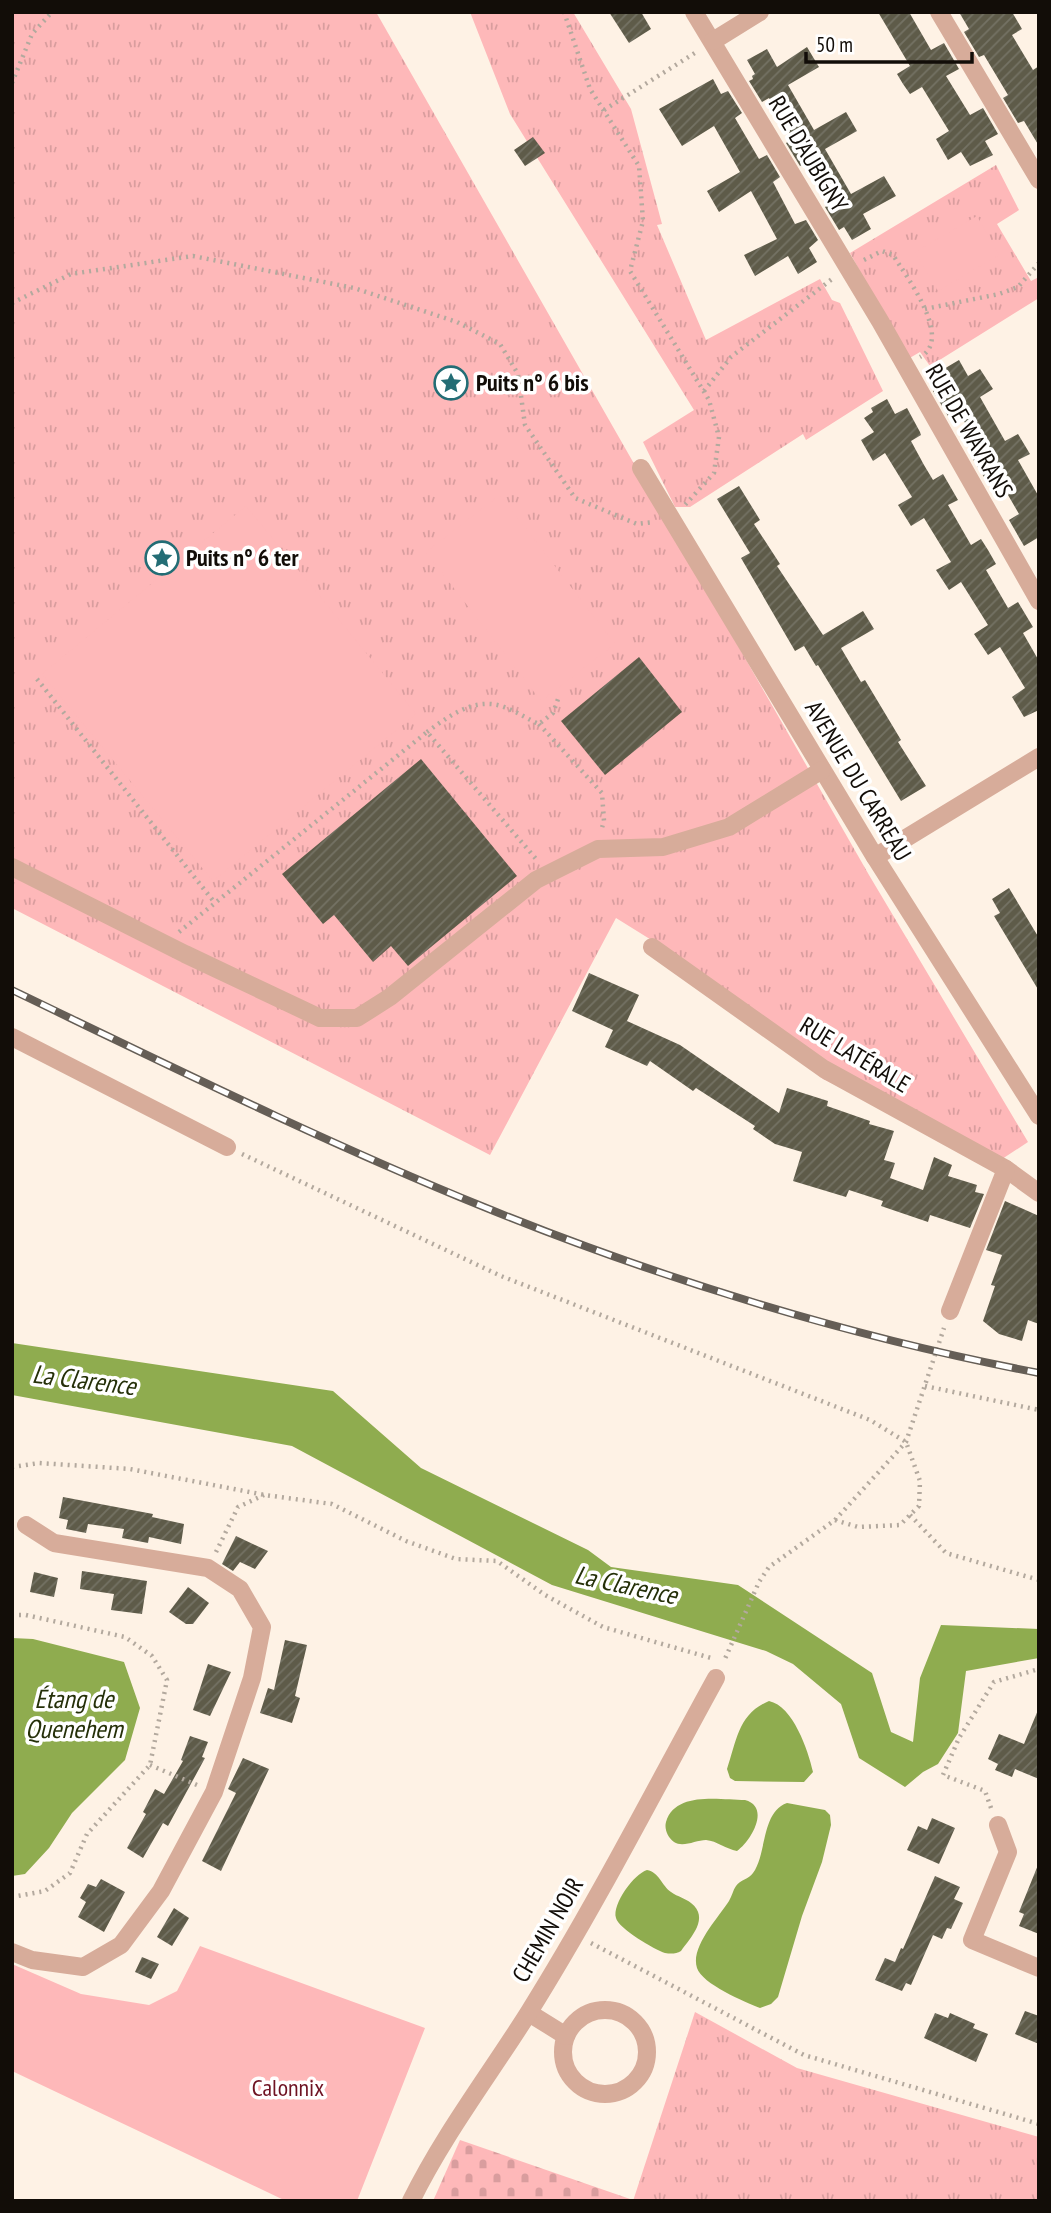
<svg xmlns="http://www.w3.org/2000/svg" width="1051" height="2213" font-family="'PT Sans Narrow',sans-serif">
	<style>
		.grass { fill: url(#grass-tufts) }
		.cemetery { fill: url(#cemetery-stones) }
		.park { fill: #feb8b9 }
		.water { fill: #8fac4f }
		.building { fill: url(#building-hatch) }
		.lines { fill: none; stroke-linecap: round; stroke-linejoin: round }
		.path { stroke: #b3a99e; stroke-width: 4.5; stroke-dasharray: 2 5; stroke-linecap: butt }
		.street { stroke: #d7ac9a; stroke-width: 18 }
		.rail-casing { stroke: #655e56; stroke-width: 8 }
		.rail { stroke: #fff; stroke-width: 5; stroke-dasharray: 16; stroke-linecap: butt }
		.labels { text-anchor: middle; stroke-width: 7; stroke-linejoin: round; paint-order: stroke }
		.street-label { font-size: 24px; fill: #120d08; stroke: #fff }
		.poi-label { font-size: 24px; font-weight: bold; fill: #120d08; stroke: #fff; text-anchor: start }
		.park-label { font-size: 24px; fill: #6e1222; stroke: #fff }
		.water-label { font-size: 26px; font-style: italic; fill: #253009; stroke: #fff }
	</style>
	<defs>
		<pattern id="grass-tufts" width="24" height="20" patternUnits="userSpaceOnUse" patternTransform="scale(1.75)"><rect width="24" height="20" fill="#feb8b9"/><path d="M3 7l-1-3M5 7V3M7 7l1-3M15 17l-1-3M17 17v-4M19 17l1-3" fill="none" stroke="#d99d9e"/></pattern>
		<pattern id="cemetery-stones" width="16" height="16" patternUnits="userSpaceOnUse" patternTransform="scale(1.75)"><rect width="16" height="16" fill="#feb8b9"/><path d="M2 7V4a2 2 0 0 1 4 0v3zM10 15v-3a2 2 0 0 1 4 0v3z" fill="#d99d9e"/></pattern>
		<pattern id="building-hatch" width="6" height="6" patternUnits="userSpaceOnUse" patternTransform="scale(1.75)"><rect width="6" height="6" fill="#5e5b49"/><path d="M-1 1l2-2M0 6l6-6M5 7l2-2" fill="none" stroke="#747264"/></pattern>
	</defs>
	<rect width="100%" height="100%" fill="#fef2e5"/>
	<g class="grass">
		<path d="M12,12h364l493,863 159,267 -32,21 -173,-84 -170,-138 -37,-23 -126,237 -478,-247z"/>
		<path d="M470,12h103l58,97 31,115 -5,1 49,115 114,-61 12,21 8,3 43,88 -77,49 -3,-6 -113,73h-15l-32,-65 51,-32 -184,-296z"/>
		<path d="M996,165l23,45 -22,14 34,57 8,-4v21l-109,68 -10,-14 -12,7 -58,-106z"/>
		<path d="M695,2012l102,56 242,69v64h-406z"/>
	</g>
	<path class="cemetery" d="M460,2140l173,60v1h-200z"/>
	<g class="park">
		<path d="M977,216l22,39 -61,36 -23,-39z"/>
		<path d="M500,495l115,149 -74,57 -115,-149z"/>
		<path d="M246,506l170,208 -203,167 -171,-207z"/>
		<path d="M200,1946l225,82 -68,173h-71l-274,-130v-107l69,30 68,11 28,-14z"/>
	</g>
	<g class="water">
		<path d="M12,1343l321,48 88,77 167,82 23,17 127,18 134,88 19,59 22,10 7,-64 21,-53 98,4v29l-73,13 -8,62 -20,31 -15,8 -18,15 -46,-29 -18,-54 -48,-40 -27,-13 -214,-66 -260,-139 -280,-51z"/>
		<path d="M12,1638l21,1 91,23 16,46 -15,52 -53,53 -23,35 -24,26 -13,2z"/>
		<path d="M769,1701c24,5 39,49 44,71l-9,10 -69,-1 -5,-3 -3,-9c10,-29 11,-55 42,-68z"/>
		<path d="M745,1800c26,7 6,41 -8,51 -11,-2 -20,-10 -31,-11 -10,0 -23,8 -32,2 -6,-4 -10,-13 -8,-20 9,-31 54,-22 79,-22z"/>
		<path d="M787,1803l38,7 5,5 1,10 -9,37 -20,54 -24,81 -7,7 -11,4c-15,-6 -58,-24 -63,-40 -7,-21 22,-51 32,-67 3,-5 4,-11 7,-15 4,-6 13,-7 17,-13 14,-19 8,-61 34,-70z"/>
		<path d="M647,1870c12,2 15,16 24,22 7,5 14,6 20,11 19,15 0,34 -10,48 -5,3 -10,3 -16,2 -10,-3 -47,-25 -49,-35 -4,-14 18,-44 31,-48z"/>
	</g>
	<g class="building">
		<path d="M609,12h32l10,17 -22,14z"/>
		<path d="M878,12h31l22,38 13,-7 15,26 -13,7 24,39 13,-7 15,26 -13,7 8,14 -23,11 -9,-14 -13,8 -12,-21 13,-8 -27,-44 -12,7 -7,-10 -6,-10 13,-8z"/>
		<path d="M959,12h53l10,17 -10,6 21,35 6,-4v80l-15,-25 -6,2 -15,-25 5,-3 -24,-40 -5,2 -15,-25 5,-3z"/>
		<path d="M807,47l12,20 -31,18 26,45 32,-18 11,19 -32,18 26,45 33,-18 12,20 -33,18 8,15 -19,11 -8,-13 -5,3 -14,-23 5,-3 -23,-41 -7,3 -14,-23 7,-4 -24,-41 -7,4 -13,-21 4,-2 -1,-3 3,-2 -8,-14 11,-6 9,-5 10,18z"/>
		<path d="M713,79l8,15 7,-3 14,22 -7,5 24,41 8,-4 13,22 -7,5 22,42 11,-4 12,20 -9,8 8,14 -19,12 -10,-18 -33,20 -11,-21 33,-16 -26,-48 -32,21 -12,-21 33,-19 -26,-46 -32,20 -23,-37z"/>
		<path d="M533,137l12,16 -20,13 -11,-16z"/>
		<path d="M959,360l9,16 12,-7 13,20 -13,8 25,44 13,-7 12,20 -12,6 21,37v40l-15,9 -15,-26 10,-6 -22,-38 -10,6 -16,-26 10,-6 -23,-39 -10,5 -15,-25 11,-6 -7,-12z"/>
		<path d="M887,399l8,15 12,-6 13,24 1,3 -10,6 13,24 9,15 10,-6 15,26 -10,5 23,40 10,-6 7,11 8,14 -10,6 22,38 10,-6 15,25 -10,6 16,28v49l-15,7 -12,-20 13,-9 -25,-41 -12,8 -14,-21 14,-9 -27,-43 -12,8 -13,-20 15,-8 -27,-44 -13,8 -13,-21 14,-8 -27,-44 -12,8 -12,-21 13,-8 -10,-14 9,-6 -2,-4z"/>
		<path d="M739,486l21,34 -6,4 26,40 -3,2 46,69 40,-24 11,18 -33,19 20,34 4,-2 36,60 -3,2 28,44 -25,15 -83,-136 -2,1 -12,-20 -9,5 -54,-93 9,-5 -33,-54z"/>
		<path d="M639,657l43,55 -77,63 -44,-54z"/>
		<path d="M421,759l96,117 -109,90 -17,-20 -18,16 -39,-47 -11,9 -41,-50z"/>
		<path d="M1009,888l30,50v53l-45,-75 6,-3 -8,-14z"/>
		<path d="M589,973l50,22 -12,26 53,24 99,68 8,-25 41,13 -1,5 43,15 -1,3 25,7 -10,29 11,3 -5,15 33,12 11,-33 18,8 -4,11 29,9 -2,7 9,2 -14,34 -40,-13 -2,7 -47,-16 2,-5 -34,-11 -3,7 -53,-16 9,-29 -27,-8 -22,-15 2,-3 -59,-38 -3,3 -43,-30 -3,5 -42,-19 8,-17 -41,-19z"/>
		<path d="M1005,1201l34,15v108l-11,-4 -6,21 -23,-7 -16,-13 12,-35 -4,-1 11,-30 -16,-5z"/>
		<path d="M63,1497l90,17 -1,3 32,7 -3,20 -32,-7 -1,6 -26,-5 2,-9 -36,-5 -2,9 -20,-4 2,-9 -9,-2z"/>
		<path d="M236,1536l32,15 -13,18 -15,-7 -7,9 -11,-7z"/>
		<path d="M82,1571l65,10 -5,33 -31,-4 3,-16 -34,-5z"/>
		<path d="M34,1572l24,6 -4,19 -24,-5z"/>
		<path d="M188,1587l21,16 -16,21h-7l-17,-12z"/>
		<path d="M285,1640l22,5 -12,51 5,2 -8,25 -32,-10 8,-25 6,2z"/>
		<path d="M208,1664l23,8 -21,44 -17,-6z"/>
		<path d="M1038,1710l1,69 -24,-10 -3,8 -17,-7 3,-6 -10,-5 11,-25 25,10z"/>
		<path d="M190,1736l18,6 -6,15 3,1 -37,68 -5,-3 -20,35 -16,-10 19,-34 -3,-2 12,-23 9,5 19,-33 -2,-1z"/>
		<path d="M243,1758l26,11 -48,102 -19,-10 34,-68 -8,-4z"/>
		<path d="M932,1818l23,10 -16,36 -32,-14 11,-24 9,4z"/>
		<path d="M1038,1865h1v69l-20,-8 5,-12 -5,-2z"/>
		<path d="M935,1876l25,11 -6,12 9,4 -12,26 -4,-1 -5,11 -9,-4 -22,50 -5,-2 -4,8 -27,-11 10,-22 10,4 6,-14 2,1z"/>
		<path d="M101,1879l24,13 -21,40 -26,-15 8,-15 -6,-4 8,-14 8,3z"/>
		<path d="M174,1908l15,10 -17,28 -15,-9z"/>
		<path d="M142,1957l17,7 -8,15 -16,-7z"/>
		<path d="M1025,2011l14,5v28l-24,-10z"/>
		<path d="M935,2013l13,5 2,-5 25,11 -2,4 15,6 -12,28 -52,-24z"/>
	</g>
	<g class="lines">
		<g class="path">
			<path d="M564,12l26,77 49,77 4,55 -13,50 79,129 10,37 -5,36 -30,33"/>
			<path d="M12,83l20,-49 20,-22"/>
			<path d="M604,110l94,-59"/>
			<path d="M864,260l18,-9 11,4c13,21 61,84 27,102"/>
			<path d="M12,303l59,-29 122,-18 161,32 103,34 43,22 18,30 7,51 50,73 62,26 17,-2"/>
			<path d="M925,309l74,-15 19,-7 21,-24"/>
			<path d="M704,391l27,-34 101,-78"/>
			<path d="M37,679l178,224"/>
			<path d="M539,724l63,69 2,28 -3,10"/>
			<path d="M427,732c22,-16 48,-36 77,-25 12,4 23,12 35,17l14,-11 5,-14"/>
			<path d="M179,932l248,-200 110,128"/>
			<path d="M242,1154l259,122 369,144 36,22 14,39 -1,25 -19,19 -42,2 -23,-7 -66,47 -10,15 -35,79"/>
			<path d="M925,1386l114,24"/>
			<path d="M12,1467l27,-4 91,6 135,26 67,9 74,37 50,18 41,2 48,34 58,32 108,31"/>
			<path d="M910,1515l36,38 93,27"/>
			<path d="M835,1520l71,-78 38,-114"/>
			<path d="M216,1552l22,-45 26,-12"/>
			<path d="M12,1615h14l99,22 27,19 15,24 -17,85 -63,69 -17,39 -25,18 -33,6"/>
			<path d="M150,1765l47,20"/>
			<path d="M991,1808l-6,-17 -42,-16 16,-37 35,-56 45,-13"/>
			<path d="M591,1943l213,112 235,69"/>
		</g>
		<g class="street">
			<path d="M694,12l186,309 159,280"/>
			<path d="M939,12l100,168"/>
			<path d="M713,41l47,-29"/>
			<path d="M641,468l234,389 164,259"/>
			<path d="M875,857l164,-100"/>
			<path d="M12,867l173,87 135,64h37l33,-21 146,-117 62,-31 65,-2 66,-20 93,-57"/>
			<path d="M652,947l172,122 182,100 33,24"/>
			<path d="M12,1037l215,110"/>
			<path d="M950,1311l56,-142"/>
			<path d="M998,1825l10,27 -36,88 67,28"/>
			<path d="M12,1952l20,8 51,7 38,-22 40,-54 53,-99 38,-114 10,-51 -22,-38 -32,-21 -154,-25 -28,-18"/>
			<circle cx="605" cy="2052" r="42"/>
			<path d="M529,2013l37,23"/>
			<path d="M411,2201c33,-67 79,-127 118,-189 68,-109 126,-223 187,-334"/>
		</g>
		<defs>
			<path id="rail" d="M12,990c156,75 312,152 472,217 174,71 370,131 555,166"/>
		</defs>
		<use href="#rail" class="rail-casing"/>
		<use href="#rail" class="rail"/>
	</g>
	<defs>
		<symbol id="sight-ring" viewBox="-11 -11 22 22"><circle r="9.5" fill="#fff" stroke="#236d75" stroke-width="1.5"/><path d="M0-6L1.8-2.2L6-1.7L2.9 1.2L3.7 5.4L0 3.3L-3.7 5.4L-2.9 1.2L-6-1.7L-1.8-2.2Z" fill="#236d75"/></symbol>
	</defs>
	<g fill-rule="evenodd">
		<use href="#sight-ring" x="432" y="364" width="38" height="38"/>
		<use href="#sight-ring" x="143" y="539" width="38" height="38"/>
	</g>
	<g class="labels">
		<g class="street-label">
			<text transform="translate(808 154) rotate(59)" y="8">RUE D'AUBIGNY</text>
			<text transform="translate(969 431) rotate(60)" y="8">RUE DE WAVRANS</text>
			<text transform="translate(858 781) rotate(59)" y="8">AVENUE DU CARREAU</text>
			<text transform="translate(855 1055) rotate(31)" y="8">RUE LATÉRALE</text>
			<text transform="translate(548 1930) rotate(-60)" y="8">CHEMIN NOIR</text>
		</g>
		<g class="poi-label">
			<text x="476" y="391">Puits n° 6 bis</text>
			<text x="186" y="566">Puits n° 6 ter</text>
		</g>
		<g class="park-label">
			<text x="288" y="2096">Calonnix</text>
		</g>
		<g class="water-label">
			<text transform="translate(84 1380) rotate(7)" y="9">La Clarence</text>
			<text transform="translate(626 1585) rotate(12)" y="9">La Clarence</text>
			<text x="74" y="1708">Étang de<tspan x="74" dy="30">Quenehem</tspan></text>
		</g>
	</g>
	<rect width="1051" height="2213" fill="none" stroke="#120d08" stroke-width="28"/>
	<path d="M806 52v10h166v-10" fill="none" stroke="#120d08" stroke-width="3.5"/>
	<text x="816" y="52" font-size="21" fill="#120d08" stroke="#ffffff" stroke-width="5" paint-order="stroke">50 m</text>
</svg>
